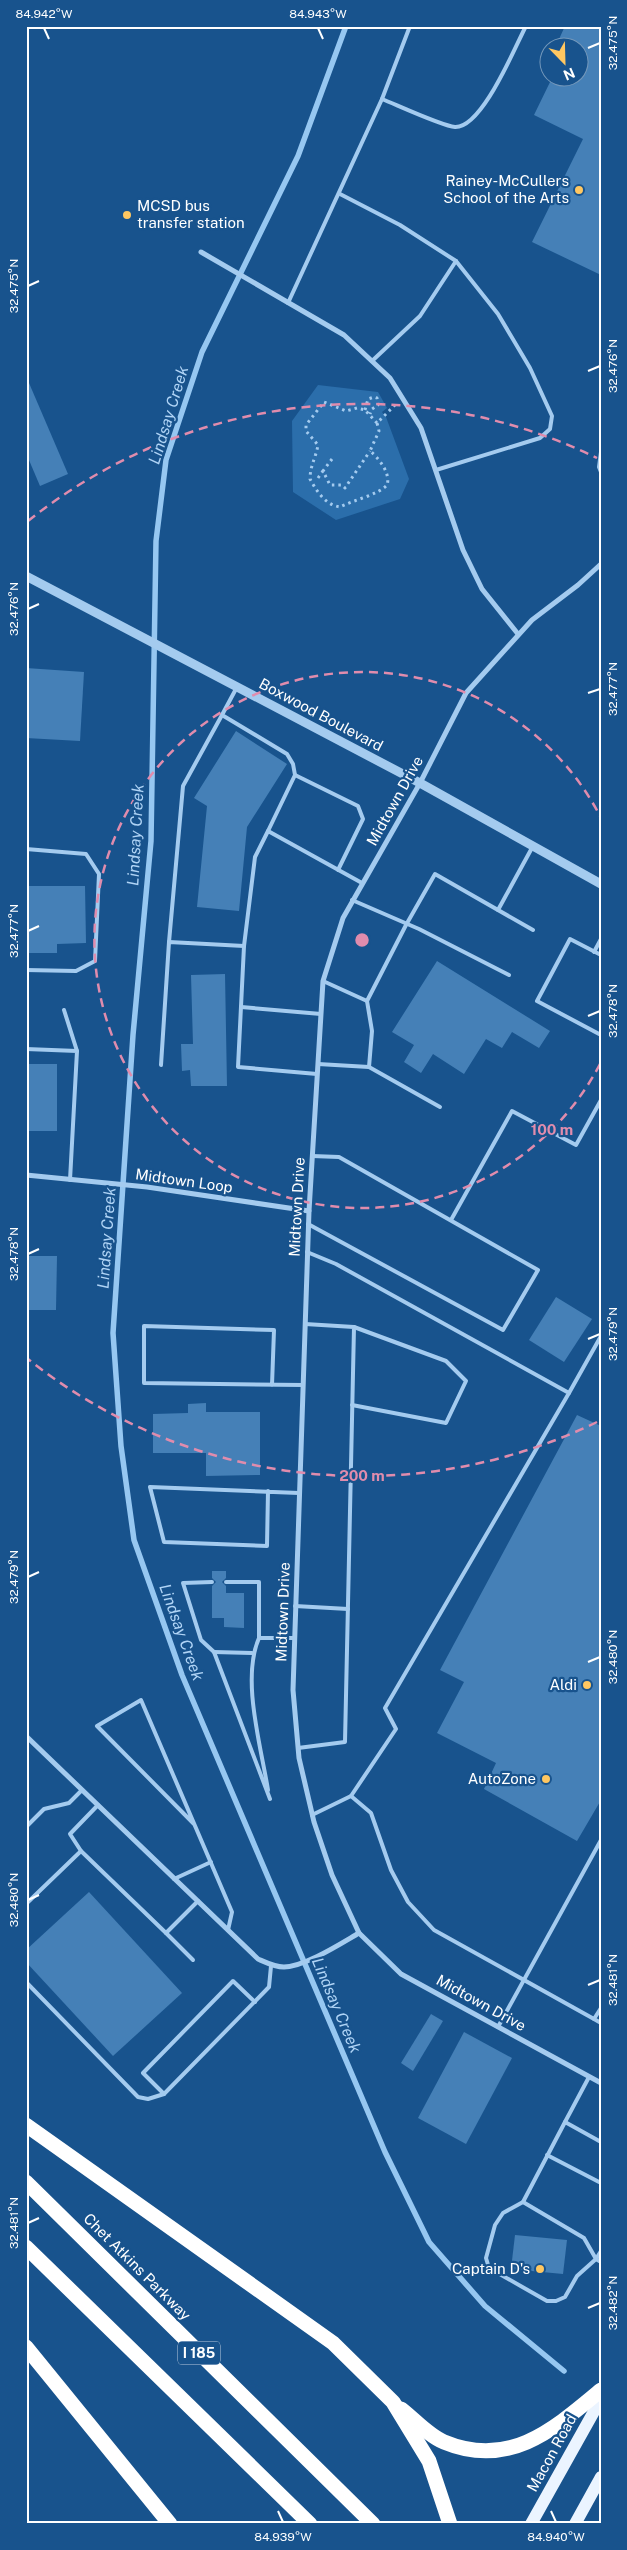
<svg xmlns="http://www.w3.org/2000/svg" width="627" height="2550" font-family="'Public Sans',sans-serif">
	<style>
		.green { fill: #2b6eab }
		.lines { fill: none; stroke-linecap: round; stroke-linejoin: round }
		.stream { stroke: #96c7f1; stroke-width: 5.5 }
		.building { fill: #4580b7 }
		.path { stroke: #a4cbef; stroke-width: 3; stroke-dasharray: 2.5 4; stroke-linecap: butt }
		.service { stroke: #a4cbef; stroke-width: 4 }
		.minor { stroke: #a4cbef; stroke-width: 5 }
		.tertiary { stroke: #a4cbef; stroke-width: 9 }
		.primary { stroke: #ebf4ff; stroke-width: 12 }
		.motorway { stroke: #fff; stroke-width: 15 }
		.ticks { fill: none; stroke: #fff; stroke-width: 2 }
		.ring { fill: none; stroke: #e08cad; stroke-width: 2.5; stroke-dasharray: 9 6 }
		.poi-dot { fill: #ffc761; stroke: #18538d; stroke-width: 2 }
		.labels { text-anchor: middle; stroke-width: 4.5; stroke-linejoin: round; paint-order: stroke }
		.shield { fill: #18538d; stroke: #bacbdd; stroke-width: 1 }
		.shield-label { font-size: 14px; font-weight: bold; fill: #fff }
		.poi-label { font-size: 15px; fill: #fff; stroke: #18538d; text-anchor: end }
		.street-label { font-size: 15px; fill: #fff; stroke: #18538d }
		.water-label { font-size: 16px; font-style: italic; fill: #b0d4f6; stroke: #18538d }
		.centre { fill: #e08cad; stroke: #18538d; stroke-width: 2.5 }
		.ring-label { font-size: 15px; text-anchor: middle; font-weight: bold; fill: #e08cad; stroke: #18538d; stroke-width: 4.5; stroke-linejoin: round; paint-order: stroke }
		.neatline { fill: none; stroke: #fff; stroke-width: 2 }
		.ticks-label { font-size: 12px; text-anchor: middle; fill: #fff }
	</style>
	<rect width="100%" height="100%" fill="#18538d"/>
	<path class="green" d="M318,385l60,7 9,16 -5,4 4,5 23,62 -9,20 -64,21 -43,-28 -1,-71z"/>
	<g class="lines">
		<path class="stream" d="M346,26l-48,130 -96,196 -36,108 -10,81 -5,300 -18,194 -20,298 8,113 13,94 48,135 203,477 44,90 56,64 79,65"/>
	</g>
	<g class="building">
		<path d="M565,26h36v249l-69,-33 51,-103 -49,-24 18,-37h28v-30h-25z"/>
		<path d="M26,376l42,98 -28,12 -14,-33z"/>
		<path d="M26,668l58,4 -4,69 -54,-3z"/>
		<path d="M236,731l51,33 -40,63 -8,84 -42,-4 10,-101 -13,-8z"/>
		<path d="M26,886h59l1,57 -29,1v9h-31z"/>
		<path d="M437,961l113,70 -11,17 -27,-16 -10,16 -16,-9 -22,35 -31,-20 -12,19 -17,-11 10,-17 -22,-13z"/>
		<path d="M225,974l2,112h-36l-1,-16 -8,1 -1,-27h12l-2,-69z"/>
		<rect x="26" y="1064" width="31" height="67"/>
		<path d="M26,1256h31l-1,54h-30z"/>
		<path d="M556,1297l36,22 -28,43 -35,-22z"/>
		<path d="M206,1403v9h54v63l-54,1v-23h-53v-39l35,-1v-9z"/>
		<path d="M577,1415l24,11v374l-24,41 -93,-52 12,-26 -59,-30 27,-51 -24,-12z"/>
		<path d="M212,1571h14v7l-4,4 4,4v7h18v35l-20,-1v-9h-12v-32l4,-4 -4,-4z"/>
		<path d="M89,1892l93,101 -69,63 -87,-94v-12z"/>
		<path d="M431,2014l12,7 -30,50 -12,-8z"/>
		<path d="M464,2032l48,26 -46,86 -48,-26z"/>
		<path d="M515,2235l52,5 -4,34 -52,-5z"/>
	</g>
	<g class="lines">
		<g class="path">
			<path d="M365,410l3,-11 6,-2 3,1 1,7 -6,4 -2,5"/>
			<path d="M377,423l-12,-13 -8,-2 -11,3 -22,-9 -18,23v6l12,14c-2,12 -8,21 -8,34 6,11 15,26 30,28 13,-7 38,-12 47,-22 4,-11 -8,-27 -17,-34l9,-20 -2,-8 18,-18"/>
			<path d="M332,459l-9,12 7,14h12l3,3 25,-37"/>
			<path d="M318,478l5,-7"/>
		</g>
		<g class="service">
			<path d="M382,99c15,6 60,27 73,28 27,1 59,-78 71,-101"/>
			<path d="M340,194l60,31 56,36"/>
			<path d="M288,303l94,-204 28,-73"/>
			<path d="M372,361l48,-45 36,-55 42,53 32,54 22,48 -2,13 -10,9 -104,32"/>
			<path d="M601,452l-2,15 2,5"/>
			<path d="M237,687l-15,28 65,39 6,10 2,11"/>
			<path d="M268,831l27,-56 63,31 5,13 -25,51"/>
			<path d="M26,849l60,5 13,20 -4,87 -19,10 -50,-1"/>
			<path d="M352,900l67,29 90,46"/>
			<path d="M498,910l35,-64"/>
			<path d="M169,942l14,-156 39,-71"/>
			<path d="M594,952l7,-13"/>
			<path d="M601,955l-31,-16 -33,62 64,34"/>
			<path d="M323,981l44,20"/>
			<path d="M241,1007l80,7"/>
			<path d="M64,1010l13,41"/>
			<path d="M26,1049l51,2 -7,129"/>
			<path d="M318,1064l51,3 71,40"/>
			<path d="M161,1065l8,-123 75,4"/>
			<path d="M369,1067l3,-36 -5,-30 39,-76 29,-51 98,56"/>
			<path d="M317,1074l-79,-7 6,-121 11,-89 13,-26 94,52"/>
			<path d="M451,1220l61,-109 64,34 25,-45"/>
			<path d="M308,1224l195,106 35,-60 -199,-113 -27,-1"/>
			<path d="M307,1252l29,12 233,129 -184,315 11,21 -45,67 -39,19"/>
			<path d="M272,1385l2,-55 -130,-4v57l159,2"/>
			<path d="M569,1393l32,-57"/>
			<path d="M352,1405l94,18 20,-42 -20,-20 -92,-34"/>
			<path d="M268,1491l-1,55 -103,-4 -14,-55 149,6"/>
			<path d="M212,1582l-29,1 18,57 13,12 56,147"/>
			<path d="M226,1582h33v56h35"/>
			<path d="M295,1606l53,3"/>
			<path d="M259,1638c-18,41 2,108 9,152"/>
			<path d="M214,1652l38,1"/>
			<path d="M298,1748l47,-6 9,-415 -49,-3"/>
			<path d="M351,1796l20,17 20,57 17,32 26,28 160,89"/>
			<path d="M194,1824l-97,-98 44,-26 91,212 -4,18"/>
			<path d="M26,1827l18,-18 25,-6 13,-13"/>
			<path d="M81,1851l-11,-17 28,-29"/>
			<path d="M174,1879l37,-17"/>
			<path d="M26,1904l55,-53 85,82 32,-32"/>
			<path d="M166,1933l27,27"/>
			<path d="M26,1982l112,115 10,2 16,-5 105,-107 2,-21"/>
			<path d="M601,2008l-7,11 7,4"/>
			<path d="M498,2027l103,-187"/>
			<path d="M164,2094l-21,-21 90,-92 22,21"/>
			<path d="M565,2122l24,-45"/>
			<path d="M601,2142l-36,-20 -42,80 -20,11 -8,12 -9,33 3,10 58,33h9l9,-4 12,-21 19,-17 5,-8"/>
			<path d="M547,2155l54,28"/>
			<path d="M523,2202l61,36 12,21 5,3"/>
		</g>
		<g class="minor">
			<path d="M201,252l143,83 46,43 31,50 42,122 19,39 36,45"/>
			<path d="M601,564l-23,21 -46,35 -66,73 -46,90 -77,135 -20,63 -14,230 -16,479 6,68 15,64 18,53 27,58 42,41 200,109"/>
			<path d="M26,1175l121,12 162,24"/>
			<path d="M26,1736l232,223c9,4 17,8 26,8 22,-1 56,-23 75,-34"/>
		</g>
		<path class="tertiary" d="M26,576l394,207 181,101"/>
		<g class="primary">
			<path d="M531,2524l70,-125"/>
			<path d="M575,2524l26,-47"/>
		</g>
		<g class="motorway">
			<path d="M26,2125l307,218 60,59 36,59 21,63"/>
			<path d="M26,2182l347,342"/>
			<path d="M26,2247l284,277"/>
			<path d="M26,2347l144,177"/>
			<path d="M401,2409c13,10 28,27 43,33 65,27 109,-12 157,-52"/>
		</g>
	</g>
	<path class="ticks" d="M44,28l5,11M318,28l5,11M588,48l12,-5M28,286l11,-5M588,371l12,-5M28,609l11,-5M588,693l12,-4M28,931l11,-5M588,1016l12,-5M28,1254l11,-5M588,1339l12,-5M28,1577l11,-5M588,1662l12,-5M28,1900l11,-5M588,1985l12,-5M28,2223l11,-5M588,2308l12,-5M278,2511l5,11M551,2511l5,11"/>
	<g class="ring">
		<path d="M600 1064A268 268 0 1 1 600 816"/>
		<path d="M597 1422A536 536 0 0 1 28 1359M28 521A536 536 0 0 1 597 458"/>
	</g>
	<g class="poi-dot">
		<circle cx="579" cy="190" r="5"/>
		<circle cx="127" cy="215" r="5"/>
		<circle cx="587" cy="1685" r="5"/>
		<circle cx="546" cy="1779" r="5"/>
		<circle cx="540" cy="2269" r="5"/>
	</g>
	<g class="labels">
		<rect class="shield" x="178" y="2341.5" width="42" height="23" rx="4"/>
		<g class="shield-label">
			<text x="199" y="2358">I 185</text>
		</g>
		<g class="poi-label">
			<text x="569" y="186">Rainey-McCullers<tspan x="569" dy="17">School of the Arts</tspan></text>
			<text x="137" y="211" text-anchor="start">MCSD bus<tspan x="137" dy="17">transfer station</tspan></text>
			<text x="577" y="1690">Aldi</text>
			<text x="536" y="1784">AutoZone</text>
			<text x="530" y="2274">Captain D's</text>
		</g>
		<g class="street-label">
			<text transform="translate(321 715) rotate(28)" y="5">Boxwood Boulevard</text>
			<text transform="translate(395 801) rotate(-61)" y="5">Midtown Drive</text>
			<text transform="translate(184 1181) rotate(8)" y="5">Midtown Loop</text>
			<text transform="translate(297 1207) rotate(-87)" y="5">Midtown Drive</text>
			<text transform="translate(283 1612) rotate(-88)" y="5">Midtown Drive</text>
			<text transform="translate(481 2003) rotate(29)" y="5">Midtown Drive</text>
			<text transform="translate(137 2267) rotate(45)" y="5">Chet Atkins Parkway</text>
			<text transform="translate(552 2453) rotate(-61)" y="5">Macon Road</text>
		</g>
		<g class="water-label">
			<text transform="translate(168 415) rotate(-73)" y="6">Lindsay Creek</text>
			<text transform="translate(135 835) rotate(-87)" y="6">Lindsay Creek</text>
			<text transform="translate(106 1238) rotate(-86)" y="6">Lindsay Creek</text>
			<text transform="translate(182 1632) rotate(70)" y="6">Lindsay Creek</text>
			<text transform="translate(337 2005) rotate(67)" y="6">Lindsay Creek</text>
		</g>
	</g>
	<circle cx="362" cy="940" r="8" class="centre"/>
	<g class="ring-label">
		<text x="552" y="1135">100 m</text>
		<text x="362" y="1481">200 m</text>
	</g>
	<rect width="627" height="2550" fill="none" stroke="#18538d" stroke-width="55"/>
	<g transform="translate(564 62) rotate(157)"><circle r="24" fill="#18538d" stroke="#7498bb"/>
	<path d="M0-4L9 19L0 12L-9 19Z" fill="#ffc761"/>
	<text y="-8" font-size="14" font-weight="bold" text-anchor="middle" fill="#ffffff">N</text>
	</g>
	<rect x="28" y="28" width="572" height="2494" class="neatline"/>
	<g class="ticks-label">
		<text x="44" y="18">84.942°W</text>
		<text x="318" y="18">84.943°W</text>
		<text transform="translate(613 43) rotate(-90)" y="4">32.475°N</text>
		<text transform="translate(14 286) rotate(-90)" y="4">32.475°N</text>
		<text transform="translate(613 366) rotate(-90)" y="4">32.476°N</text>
		<text transform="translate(14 609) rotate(-90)" y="4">32.476°N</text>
		<text transform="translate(613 689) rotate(-90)" y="4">32.477°N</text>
		<text transform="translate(14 931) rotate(-90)" y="4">32.477°N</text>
		<text transform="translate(613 1011) rotate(-90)" y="4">32.478°N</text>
		<text transform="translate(14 1254) rotate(-90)" y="4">32.478°N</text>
		<text transform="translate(613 1334) rotate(-90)" y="4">32.479°N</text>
		<text transform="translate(14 1577) rotate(-90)" y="4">32.479°N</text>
		<text transform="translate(613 1657) rotate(-90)" y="4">32.480°N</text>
		<text transform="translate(14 1900) rotate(-90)" y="4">32.480°N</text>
		<text transform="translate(613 1980) rotate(-90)" y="4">32.481°N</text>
		<text transform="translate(14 2223) rotate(-90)" y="4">32.481°N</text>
		<text transform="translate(613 2303) rotate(-90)" y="4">32.482°N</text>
		<text x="283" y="2541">84.939°W</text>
		<text x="556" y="2541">84.940°W</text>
	</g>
</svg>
